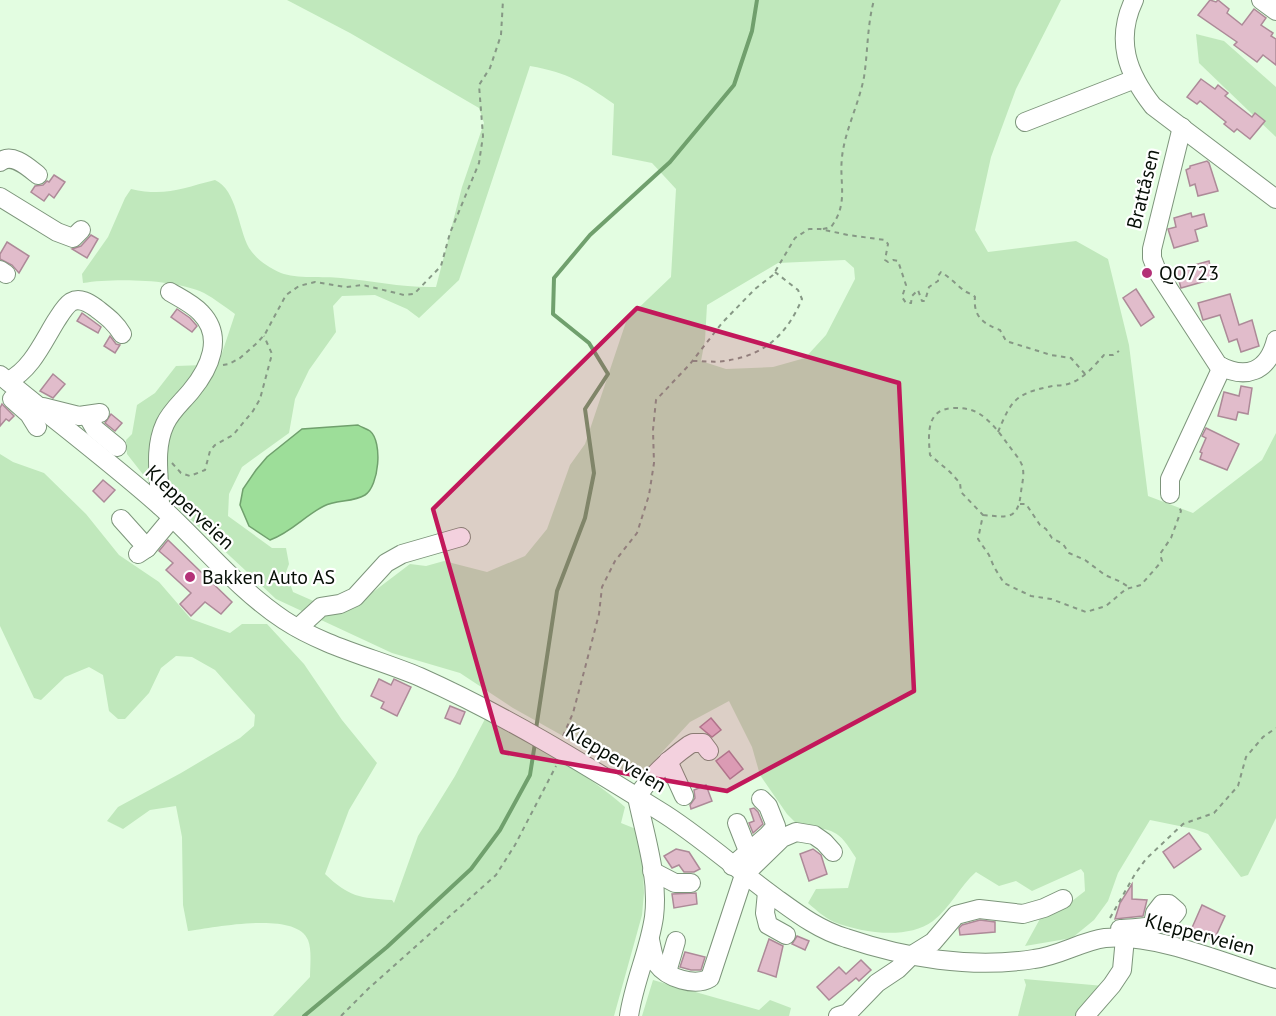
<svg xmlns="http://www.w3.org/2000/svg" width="1276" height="1016" font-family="'PT Sans',sans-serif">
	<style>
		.green { fill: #c0e8bc; fill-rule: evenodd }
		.water { fill: #9dde99; stroke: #70a06d; stroke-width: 1.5 }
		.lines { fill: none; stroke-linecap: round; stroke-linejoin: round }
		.stream { stroke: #70a06d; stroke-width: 4 }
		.building { fill: #e1bccb; stroke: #ad8a98; stroke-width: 1.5 }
		.minor-casing { stroke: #7d957b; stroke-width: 20 }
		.path { stroke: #869885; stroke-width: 2; stroke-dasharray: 4.5 4.5; stroke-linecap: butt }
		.minor { stroke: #fff; stroke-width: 18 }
		.marked { fill: #c2185b; fill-opacity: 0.2; stroke: #c2185b; stroke-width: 4.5; stroke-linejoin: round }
		.poi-dot { fill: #b43178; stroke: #fff; stroke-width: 2 }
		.labels { text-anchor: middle; stroke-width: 4.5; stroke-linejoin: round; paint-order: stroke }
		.street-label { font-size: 20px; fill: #060e06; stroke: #fff }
		.poi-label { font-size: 20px; fill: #060e06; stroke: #fff; text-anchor: start }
	</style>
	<rect width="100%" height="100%" fill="#e3fde1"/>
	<g class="green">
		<path d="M287,0h774l-45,89 -25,68 -16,73 13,22 88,-11 32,18 21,86 19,151 45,17 69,-53 14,-27v385l-28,57 -7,2 -33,-43 -14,-5 -44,-9 -32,53 -10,28 -14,19 -22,18 -47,8 16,-29 22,-9 22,-17 -1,-18 -3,-4 -49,22 -16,-10 -17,5 -23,-14c-16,14 -26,36 -43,49 -26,19 -70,12 -99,1 -9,-4 -18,-12 -26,-19l8,-14 32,-1 8,-30c-18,-29 -22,-29 -56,-31l-13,-13 -27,-39 -8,-28 -23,-46 -39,21 -52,56 -125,-70 -53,-35 -68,-20 -116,-54 -131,-122 -18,-23 -1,-14 6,-6 5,-29 18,-12 21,-27 28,-1 16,-6 15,-45c-10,-7 -20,-15 -31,-21 -29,-14 -90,-15 -121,-10l-1,-9 26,-37 17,-39 6,-9c35,8 51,-1 84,-9 22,10 23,48 34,68 8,12 19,19 32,25 15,6 43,3 60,5 32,3 63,10 95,9l26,-100 22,-64 -5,-15 -129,-75zM530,66c39,7 52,16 84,38l-2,51 40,8 24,26 -5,88 -44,42 -42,125 -15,21 -23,64 -22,27 -38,16 -43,-11 -18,5 -16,-2 -58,44 -34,-5 -25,-11 -7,-20 3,-8 -3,-16h-14l-44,-32 1,-22 13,-27 47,-34 6,-34 14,-29 27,-38 -3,-26 9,-10 33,-1 32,14 12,9 40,-38zM845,260l9,8 1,11 -29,56 -21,23 -32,9 -47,2 -25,-8 4,-21 2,-35 71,-42z"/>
		<path d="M1196,34l28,7 52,46v50l-77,-74z"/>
		<path d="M0,454l13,8 31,11 42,41 33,41 40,27 32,37 39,14 12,-9h25l37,40 38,56 35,43 -28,47 -24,64c24,23 35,24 67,26l2,3 24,-67 37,-60 30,-57c48,25 99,52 140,88l-4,16 15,6 7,40 1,24 -2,22 -28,101h-341l37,-39c0,-11 2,-27 -2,-37 -12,-30 -95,-12 -120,-9l-5,-26 -1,-68 -6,-31 -26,4 -27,19 -16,-8 11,-14 63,-34 59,-35 14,-12 1,-11 -40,-45 -23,-13 -16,-1 -15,12 -12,25 -24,26h-7l-9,-8 -6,-36 -14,-8 -24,10 -24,23 -7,-2 -34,-72z"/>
		<path d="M1024,979l80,7 -25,30h-61l8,-31z"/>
		<path d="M653,980l106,30 11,-10 21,8 -2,8h-147z"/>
	</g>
	<path class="water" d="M358,425c3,2 9,4 12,6 13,11 9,55 -5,64 -11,7 -29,5 -41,11 -20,10 -32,26 -54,34l-21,-14 -9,-21 3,-16 13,-19 11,-13 35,-28z"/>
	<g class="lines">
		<g class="stream">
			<path d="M536,729l21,-138 28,-73 9,-45 -9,-64 23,-35 -19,-31 -36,-29 1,-36 36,-43 80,-73 64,-77 18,-54 5,-31"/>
			<path d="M304,1016l83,-69 84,-78 29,-39 30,-55 5,-32"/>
		</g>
	</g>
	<g class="building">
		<path d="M1210,0l6,2 2,-2 11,9 -2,4 15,12 12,-16 12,9 -5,7 12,8 -2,3 5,3v26l-13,-10 -6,7 -23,-17 3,-3 -39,-27z"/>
		<path d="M1201,79l14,10 3,-4 10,8 -3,3 27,21 3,-4 10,8 -15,18 -13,-10 -3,3 -10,-8 2,-2 -26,-21 -3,3 -10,-7z"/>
		<path d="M1207,161l2,2 9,28 -20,5 -3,-12 -5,2 -4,-16 4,-2v-2z"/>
		<path d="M54,175l11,7 -11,16 -5,-4 -5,7 -13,-9 4,-6 8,-1 4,-4 2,1z"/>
		<path d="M1191,213l1,4 12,-3 3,12 -12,4 3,11 -24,7 -6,-19 8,-2 -2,-9z"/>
		<path d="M91,235l7,4 -11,19 -15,-9 9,-3z"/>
		<path d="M7,242l22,14 -10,17 -7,-8 -12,-6v-5z"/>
		<path d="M1209,261l4,18 -32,9 -5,-18z"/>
		<path d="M1136,289l18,28 -13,9 -18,-28z"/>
		<path d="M1230,294l9,31 13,-5 7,26 -18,6 -4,-13 -8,3 -9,-27 -17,5 -5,-17z"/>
		<path d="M177,309l13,9 7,8 -5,6 -21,-15z"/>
		<path d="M82,313l19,14 -3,6 -21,-12z"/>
		<path d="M110,336l6,8 4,1 -5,8 -11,-7z"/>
		<path d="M53,374l12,10 -12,14 -13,-7z"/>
		<path d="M1241,386l11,2 -4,26 -10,-2 -2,8 -18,-4 6,-24 15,4z"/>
		<path d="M2,404l12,12 -5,5 -3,-2 -6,7v-18z"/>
		<path d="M111,414l11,9 -7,8 -10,-8z"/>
		<path d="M1206,428l33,16 -12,26 -27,-11 2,-6 -2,-1 6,-14 -4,-2z"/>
		<path d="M103,480l12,10 -11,12 -11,-11z"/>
		<path d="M168,540l64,62 -11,12 -16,-12 -14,14 -11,-12 11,-11 -25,-23 7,-7 -14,-12z"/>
		<path d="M379,679l12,6 3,-6 17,8 -14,29 -16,-8 3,-6 -13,-6z"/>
		<path d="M450,706l15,6 -5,12 -15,-6z"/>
		<path d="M711,718l10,12 -9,7 -12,-10z"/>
		<path d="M729,751l14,18 -13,10 -14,-18z"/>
		<path d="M706,785l6,16 -21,8 -1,-4 5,-7 -1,-8z"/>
		<path d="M754,808l4,4 5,12 -10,9 -4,-10 5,-2 -4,-12z"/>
		<path d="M1189,833l12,16 -27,19 -11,-16z"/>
		<path d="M676,849l13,3 11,17 -6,3h-10l-5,-7 -7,3 -8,-12z"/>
		<path d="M813,849l8,6 6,19 -18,7 -9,-27z"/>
		<path d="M1132,884v15l15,1 -4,16 -28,3 5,-16z"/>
		<path d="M696,893l1,11 -23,4 -2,-14z"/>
		<path d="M1202,905l23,11 -11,24 -23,-10z"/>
		<path d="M980,920l15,2v10l-35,3 -1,-7 3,-3z"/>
		<path d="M797,936l12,5 -4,9 -13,-6z"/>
		<path d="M769,939l14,7 -7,31 -18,-6z"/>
		<path d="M685,952l20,5 -4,13h-10l-11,-3z"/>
		<path d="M861,960l10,10 -12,11 -3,-3 -27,22 -12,-13 22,-20 7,7z"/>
	</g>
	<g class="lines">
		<defs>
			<g id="minor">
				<path d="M1134,0c-19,40 -7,73 19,106l123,93"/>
				<path d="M1261,0l15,11"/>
				<path d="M1025,122l110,-43"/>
				<path d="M1182,127l-30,122v9l5,13 61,94c28,15 50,7 58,-25"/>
				<path d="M0,162c12,-10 28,5 38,13"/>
				<path d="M0,197l57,35 16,6 8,-8"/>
				<path d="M0,270l6,4"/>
				<path d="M0,375c53,44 108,85 160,131 41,37 77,83 124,114 41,27 91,38 136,57 83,37 161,85 238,133 40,24 79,60 118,88 22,16 43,32 70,40 59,20 126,31 188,21 25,-3 48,-18 71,-21 50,-5 122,26 171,41"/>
				<path d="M8,381c23,-11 35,-39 48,-60 4,-6 9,-15 15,-19 9,-5 18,1 25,6 10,8 19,14 26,26"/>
				<path d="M12,399l17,15 8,13"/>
				<path d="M43,407l36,9 21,-3"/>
				<path d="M87,415l8,14 22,18"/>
				<path d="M1170,494v-15l52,-112"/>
				<path d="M160,506c0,-27 -7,-56 5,-82 6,-13 17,-22 26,-33 19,-23 33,-54 10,-78 -8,-9 -21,-15 -31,-21"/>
				<path d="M121,519l26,29"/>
				<path d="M138,554l9,-6 25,-30"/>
				<path d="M298,628l23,-21 19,-3 15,-7 31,-34 16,-9 59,-17"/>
				<path d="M668,761l16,35"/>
				<path d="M737,823l11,28"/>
				<path d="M732,866l36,-31 8,-9 -8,-20 -7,-7"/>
				<path d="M652,871l23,12h16"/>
				<path d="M767,892l-2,21 3,12 18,10"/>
				<path d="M1120,929c17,-1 47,-1 57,-18l-8,-7h-7l-7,9 -2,12"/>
				<path d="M650,940c2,8 3,18 7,24 10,14 38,23 53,14l34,-103 38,-37 14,-6 18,3 10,7 9,10"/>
				<path d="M667,972l9,-31"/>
				<path d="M629,1016c5,-34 20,-65 25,-99 5,-40 -9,-81 -17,-120 14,-22 31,-37 52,-52l4,-2h10l6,8"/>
				<path d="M838,1016l10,-3 29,-30 21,-14 14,-14 21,-13 23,-27 23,-6 44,5 21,-6 19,-9"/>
				<path d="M1085,1016l27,-31 10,-15 3,-32"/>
			</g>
		</defs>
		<use href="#minor" class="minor-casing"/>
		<g class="path">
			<path d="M823,229l8,-2c18,-24 8,-43 11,-70 3,-27 17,-53 22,-80 4,-26 3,-51 10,-77"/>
			<path d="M693,361c12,0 26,2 37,-1 37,-6 58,-28 72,-61l-4,-9 -23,-18"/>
			<path d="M223,365l6,-1 11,-6 17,-15 8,-9 21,-39 13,-9 16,-4 31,5 17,-2 41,10 10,-1 27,-28 9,-33 29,-70 4,-27 -4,-51 11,-17 11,-33 2,-35"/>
			<path d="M998,432c13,-31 17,-38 50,-45 7,-2 16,-1 23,-4 13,-5 24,-18 33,-28h9l6,-4"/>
			<path d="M172,463l9,10 9,3 15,-6 5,-19 5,-6 18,-10 20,-24 7,-12 12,-45 -8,-18"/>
			<path d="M1020,504h6l14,21 6,4 6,9 11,6 6,9 16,7 20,15 16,7 9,6"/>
			<path d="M983,515c25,2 35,6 38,-23 1,-9 4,-18 1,-27 -3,-7 -9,-14 -13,-19 -7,-10 -15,-21 -24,-28 -9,-8 -18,-10 -30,-10 -29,0 -27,25 -25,47l20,17 10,11 1,9 22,23 -5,24 11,16 5,12 10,16 27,13 20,3 35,13 20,-6 20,-17 15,-4 21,-24 -2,-7 11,-16 10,-27 -3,-6"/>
			<path d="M563,736l10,-23 12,-45 14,-54 3,-27 13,-26 22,-28 12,-38 5,-32 -1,-33 3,-30 34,-36 32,-41 33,-34 18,-14 22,-37 14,-9h11l28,6 37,5 3,4 -3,16 3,2 5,-2 5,1 8,24 -4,12 4,6h5l1,-7 6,-6 4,11h3l4,-14 9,-6v-5l3,-4c8,5 14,11 21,17 4,4 9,4 13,8 -2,19 8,27 25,33l6,11 45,14 20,3 14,16"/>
			<path d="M1110,918l25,-44 11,-15 37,-35 31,-11 24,-27 8,-29 17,-20 13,-9"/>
			<path d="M341,1016l28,-28 127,-113 19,-30 41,-79"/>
		</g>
		<use href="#minor" class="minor"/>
	</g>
	<path class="marked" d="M637,308l262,75 15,308 -187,100 -225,-39 -69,-243z"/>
	<g class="poi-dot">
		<circle cx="1147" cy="273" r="6"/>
		<circle cx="190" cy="577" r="6"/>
	</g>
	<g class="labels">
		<g class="street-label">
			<text transform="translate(1143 189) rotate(-76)" y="7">Brattåsen</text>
			<text transform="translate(190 507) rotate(43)" y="7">Klepperveien</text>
			<text transform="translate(616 758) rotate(31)" y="7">Klepperveien</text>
			<text transform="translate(1200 934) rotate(15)" y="7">Klepperveien</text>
		</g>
		<g class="poi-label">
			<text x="1159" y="280">QO723</text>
			<text x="202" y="584">Bakken Auto AS</text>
		</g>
	</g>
</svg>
